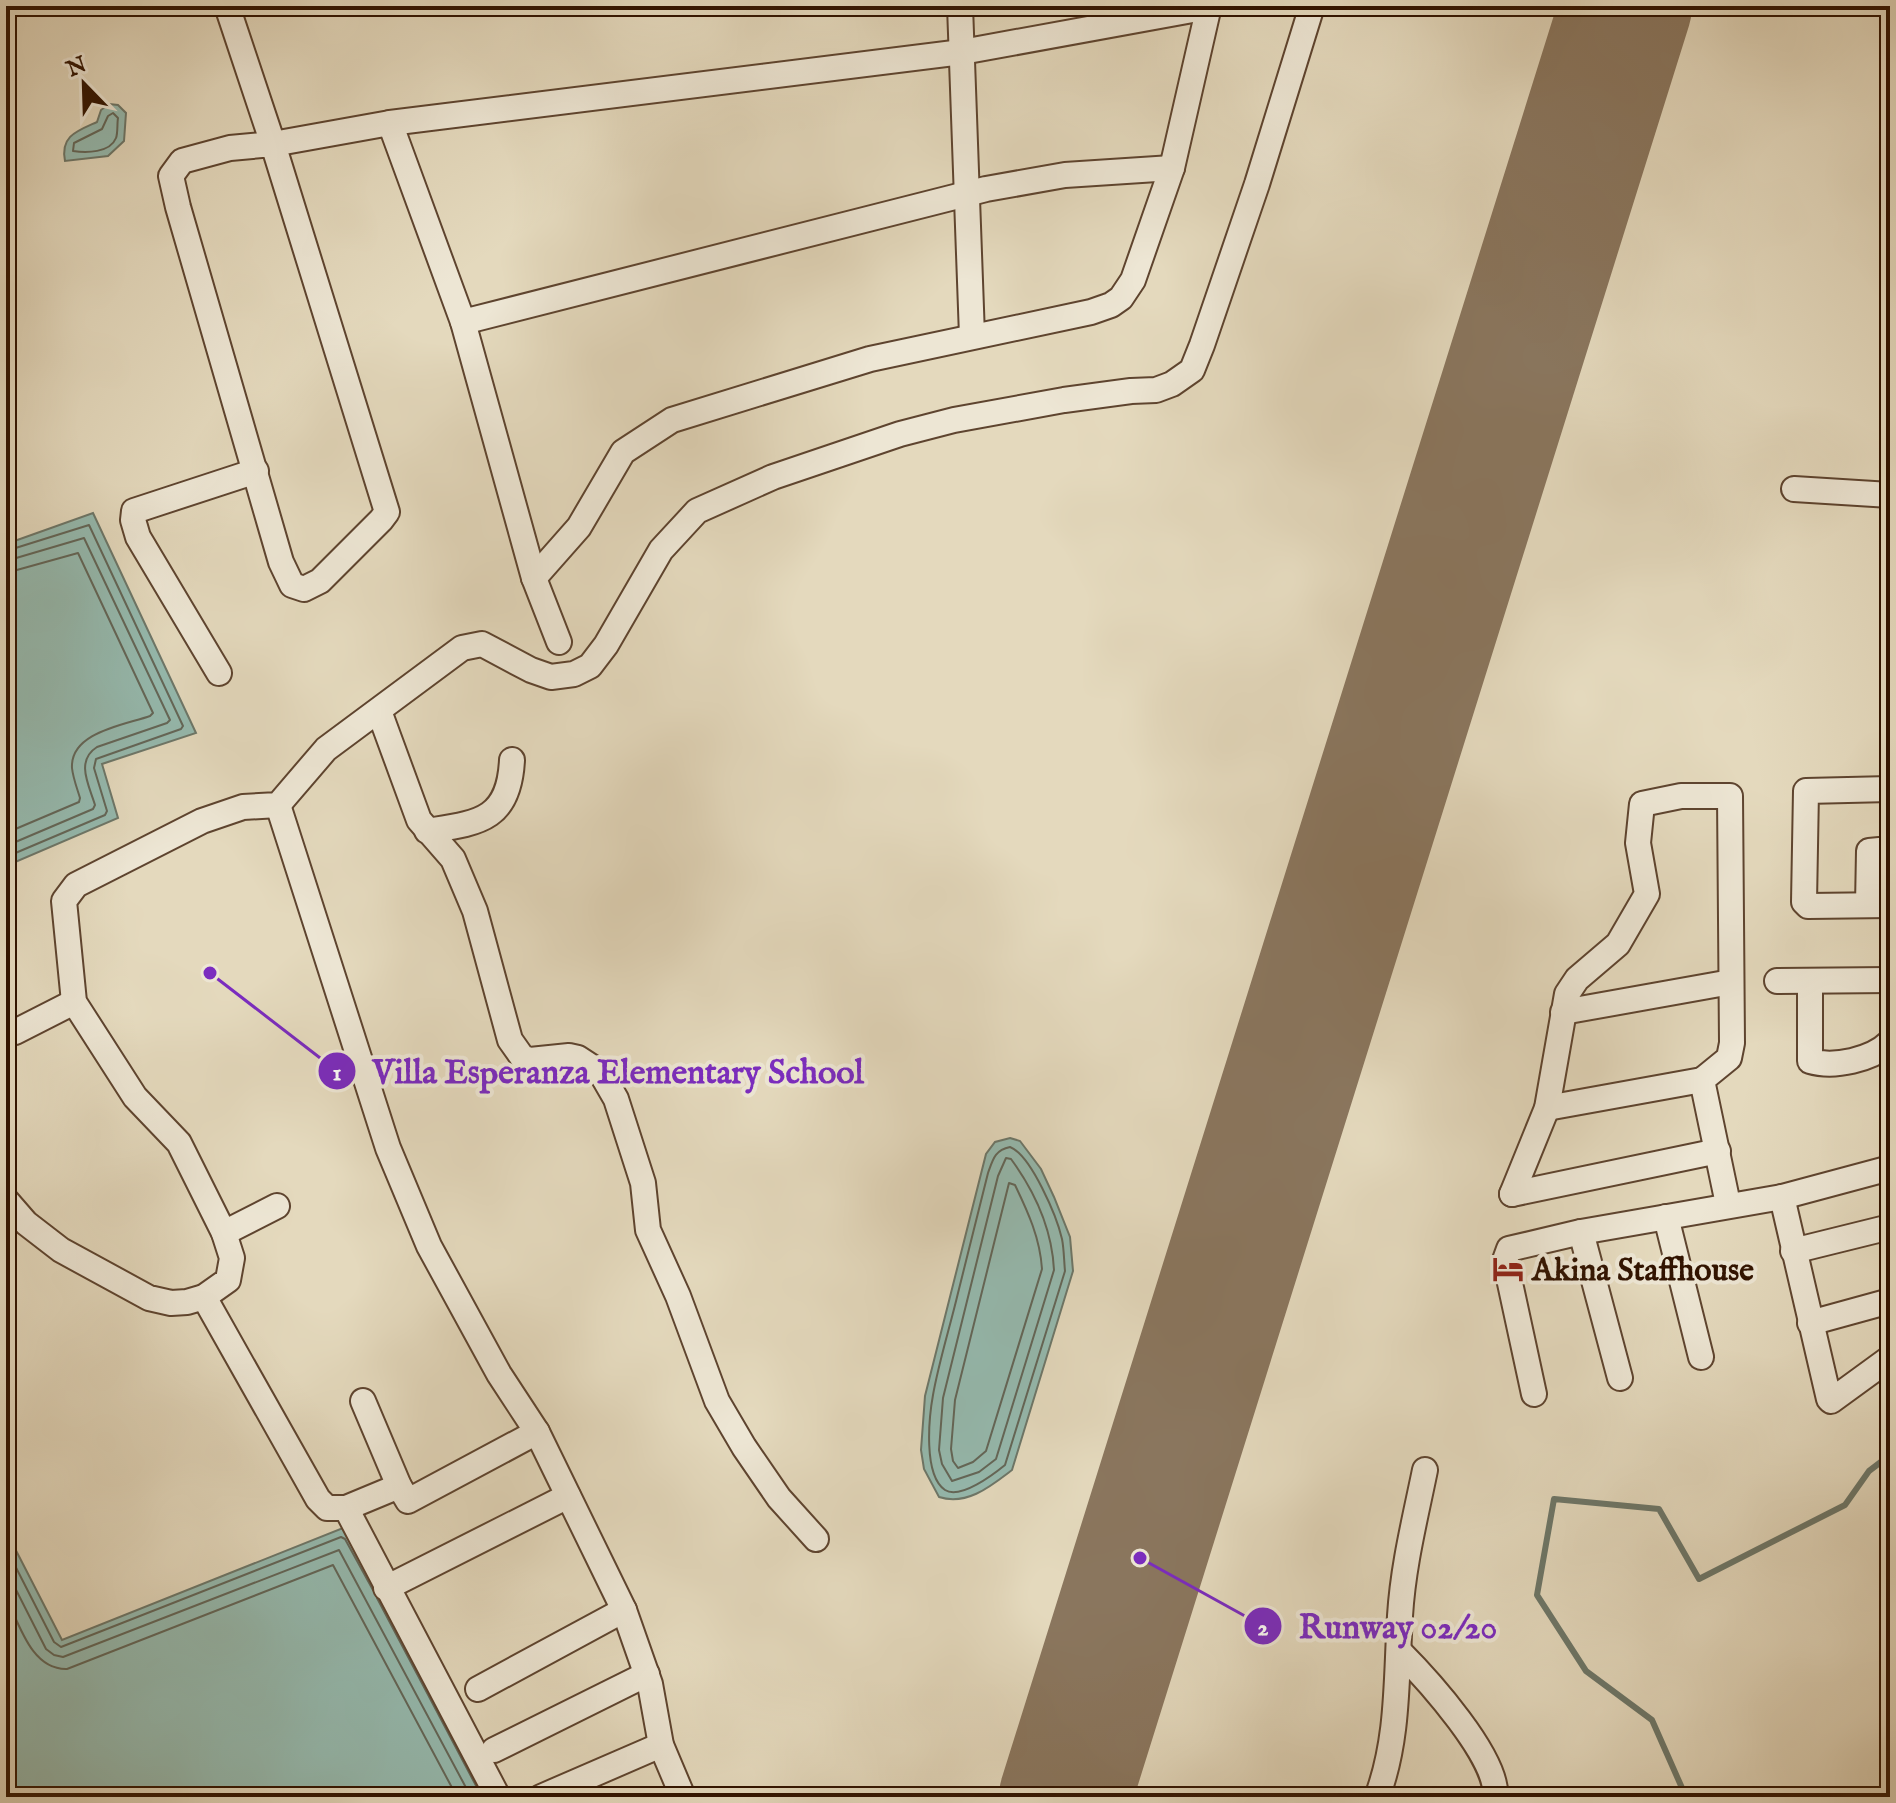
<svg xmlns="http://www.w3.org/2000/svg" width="1896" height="1803" font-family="'IM FELL English',serif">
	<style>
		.water { fill: #95baaf; stroke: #6d7769; stroke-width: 2 }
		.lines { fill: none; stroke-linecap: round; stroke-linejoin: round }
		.shore { stroke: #636658; stroke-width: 2 }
		.stream { stroke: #6d7769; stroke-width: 6 }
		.taxiway { stroke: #8a765e; stroke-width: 52 }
		.runway { stroke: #8a765e; stroke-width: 132 }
		.minor-casing { stroke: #5e442f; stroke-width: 28 }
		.minor { stroke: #ede6d4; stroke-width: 24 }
		.labels { text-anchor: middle; stroke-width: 8; stroke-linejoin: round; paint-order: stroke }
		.poi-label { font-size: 32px; font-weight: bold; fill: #311300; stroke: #ede6d4; text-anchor: start }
		.leader { fill: none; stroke: #7b2cbf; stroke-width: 3 }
		.callout-dot { fill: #7b2cbf; stroke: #ede6d4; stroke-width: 3 }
		.mark-label { font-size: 24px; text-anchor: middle; font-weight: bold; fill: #fff }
		.callout-label { font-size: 34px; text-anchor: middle; font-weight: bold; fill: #7b2cbf; stroke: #ede6d4; stroke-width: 8; stroke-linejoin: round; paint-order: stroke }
	</style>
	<rect width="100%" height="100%" fill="#e4d9bd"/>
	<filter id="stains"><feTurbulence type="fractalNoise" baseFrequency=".0025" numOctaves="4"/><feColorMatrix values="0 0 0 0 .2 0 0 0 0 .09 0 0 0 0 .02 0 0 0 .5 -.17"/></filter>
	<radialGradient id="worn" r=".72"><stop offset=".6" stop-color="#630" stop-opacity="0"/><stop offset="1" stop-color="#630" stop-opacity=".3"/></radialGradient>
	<g class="water">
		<path d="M109,104l9,1 8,8 -2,28 -16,15 -43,5c-5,-25 12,-30 32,-39l4,-12z"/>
		<path d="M93,513l103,220 -94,31 16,54 -112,48v-322z"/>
		<path d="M1010,1138l10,3 21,28 13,28 16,40 3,34 -61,199c-21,16 -45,36 -73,27l-15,-28 -3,-19 4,-54 61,-242 9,-12z"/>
		<path d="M348,1526l143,271h-485v-266l56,109z"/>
	</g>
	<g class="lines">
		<g class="shore">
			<path d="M113,113l5,5c-1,5 0,15 -2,20 -6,15 -30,15 -43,13l1,-8 28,-14 6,-13z"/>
			<path d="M6,551l83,-26 94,201 -2,3 -85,30 -2,9 13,43 -2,4 -99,42"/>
			<path d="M6,561l78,-23 86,182 -3,3 -70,24c-22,14 -8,38 -2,58l-2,4 -87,37"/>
			<path d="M6,573l72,-20 75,160 -3,3c-25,9 -80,16 -78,52 1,10 5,20 8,30l-1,4 -73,31"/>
			<path d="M1010,1147c21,8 47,70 52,92 2,10 2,22 3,32l-60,194c-11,9 -45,35 -60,25 -22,-15 -16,-73 -12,-95 6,-34 17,-68 25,-102 10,-40 20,-80 30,-120 5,-14 7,-23 22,-26z"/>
			<path d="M1006,1158l5,1c24,33 41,70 43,111l-58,189 -17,13 -27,9 -10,-17 -3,-14 4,-52 55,-222z"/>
			<path d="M1009,1183l6,2c13,27 25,53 27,84l-56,182 -13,11 -15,6 -5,-7 -2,-12 4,-49z"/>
			<path d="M6,1548l48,94 7,5 280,-110 4,2 28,51"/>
			<path d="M6,1570l40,79 8,6 9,2 276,-107 132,247"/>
			<path d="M6,1597c13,26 25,73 61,72l266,-104 124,232"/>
			<path d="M377,1598l105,199"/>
		</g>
		<path class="stream" d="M1686,1797l-34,-77 -66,-49 -49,-76 17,-96 105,10 40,70 146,-74 24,-34 21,-16"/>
		<path class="taxiway" d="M1140,1558l8,69c-20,34 -63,17 -55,-22z"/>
		<path class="runway" d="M1065,1797l561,-1791"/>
		<defs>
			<g id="minor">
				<path d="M227,6l46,138 114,368 -6,8 -61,61 -16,8 -12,-4 -11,-23 -103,-355 -7,-31 11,-15 48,-13 43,-4 117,-21 572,-71 247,-45"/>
				<path d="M960,6l12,330"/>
				<path d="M390,123l73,199 71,256 25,64"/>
				<path d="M463,322l523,-133 79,-14 107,-7"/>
				<path d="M1794,489l96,6"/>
				<path d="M534,578l45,-51 44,-75 49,-32 198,-61 221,-47 20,-7 10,-7 12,-18 39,-112 37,-162"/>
				<path d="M219,673l-81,-136 -5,-17 1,-9 122,-40"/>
				<path d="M379,711l40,109 34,39 22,52 35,129 12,17 8,3 39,-4 9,2 23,15 15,26 27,84 5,47 30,66 39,105 27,46 35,51 37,41"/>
				<path d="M1890,789l-84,2 -2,111 4,4 82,-1"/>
				<path d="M278,805l110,343 41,98 70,128 38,58 87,178 26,74 11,61 22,52"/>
				<path d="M427,831c51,-8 82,-10 85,-71"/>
				<path d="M1868,905l1,-54 21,-2"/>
				<path d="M1777,981l113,-1"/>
				<path d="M1810,982v79c24,7 62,-1 80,-19"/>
				<path d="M1563,1012l168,-30"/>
				<path d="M15,1032l59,-30"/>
				<path d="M1547,1108l155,-28"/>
				<path d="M1512,1194l35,-86 20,-114 10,-15 41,-35 29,-50 -9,-51 4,-39 39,-8h49l2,247 -3,15 -27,22 26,124"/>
				<path d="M1512,1194l206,-43"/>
				<path d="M1782,1197l47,202 2,2 59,-43"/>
				<path d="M6,1200l20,23 35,27 88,48 22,5 16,-1 17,-5 24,-17 4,-22 -8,-25 -45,-90 -44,-46 -61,-95 -10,-101 12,-16 126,-64 41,-14 35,-2 48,-56 136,-101 20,-4 49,26 20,7 23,-3 16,-8 16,-21 55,-95 36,-39 76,-34 127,-43 54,-14 110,-20 67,-9 25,-1 16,-6 20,-14 10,-25 55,-161 55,-178"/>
				<path d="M1666,1217l35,140"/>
				<path d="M1581,1232l39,146"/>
				<path d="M224,1233l53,-27"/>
				<path d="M1793,1251l97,-24"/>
				<path d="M204,1297l114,202 9,9h19l53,-22"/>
				<path d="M1810,1323l80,-22"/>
				<path d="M1534,1394l-29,-134 4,-11 72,-17 201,-35 108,-29"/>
				<path d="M363,1401l36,85 9,15 129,-69"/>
				<path d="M346,1508l152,289"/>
				<path d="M386,1588l182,-92"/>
				<path d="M1399,1651c27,27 101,108 96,146"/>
				<path d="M478,1689l146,-79"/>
				<path d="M494,1750l153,-76"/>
				<path d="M541,1797l120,-52"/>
				<path d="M1377,1797c22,-58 19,-120 23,-181 3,-50 15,-97 25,-146"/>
			</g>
		</defs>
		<use href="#minor" class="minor-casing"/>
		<use href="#minor" class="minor"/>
	</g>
	<defs>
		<symbol id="hotel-bare" viewBox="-9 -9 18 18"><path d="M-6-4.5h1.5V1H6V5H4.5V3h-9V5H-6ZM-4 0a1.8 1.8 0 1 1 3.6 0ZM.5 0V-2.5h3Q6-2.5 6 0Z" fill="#8f2418" stroke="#ede6d4" stroke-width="2.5" paint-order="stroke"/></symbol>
	</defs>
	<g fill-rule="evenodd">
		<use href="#hotel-bare" x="1486" y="1247" width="44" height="44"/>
	</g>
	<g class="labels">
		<g class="poi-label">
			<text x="1532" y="1280">Akina Staffhouse</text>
		</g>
	</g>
	<path class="leader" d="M210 973L337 1071M1140 1558L1263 1626"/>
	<g class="callout-dot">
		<circle cx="210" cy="973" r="8"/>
		<circle cx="1140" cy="1558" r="8"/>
		<circle cx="337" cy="1071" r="20"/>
		<circle cx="1263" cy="1626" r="20"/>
	</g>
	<g class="mark-label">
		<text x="337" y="1080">1</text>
		<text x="1263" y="1635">2</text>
	</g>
	<g class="callout-label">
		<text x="618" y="1083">Villa Esperanza Elementary School</text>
		<text x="1398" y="1638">Runway 02/20</text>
	</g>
	<rect width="1896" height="1803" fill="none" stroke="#e4d9bd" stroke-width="32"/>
	<rect x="8" y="8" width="1880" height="1787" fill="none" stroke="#311300" stroke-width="4"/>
	<rect x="16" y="16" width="1864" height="1771" fill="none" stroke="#311300" stroke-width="2"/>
	<g transform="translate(84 84) rotate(337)" stroke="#ede6d4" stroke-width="6" paint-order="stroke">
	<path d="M0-6L14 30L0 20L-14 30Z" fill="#311300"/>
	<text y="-12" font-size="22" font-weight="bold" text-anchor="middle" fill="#311300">N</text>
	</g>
	<rect width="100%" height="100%" filter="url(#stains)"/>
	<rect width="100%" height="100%" fill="url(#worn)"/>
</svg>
